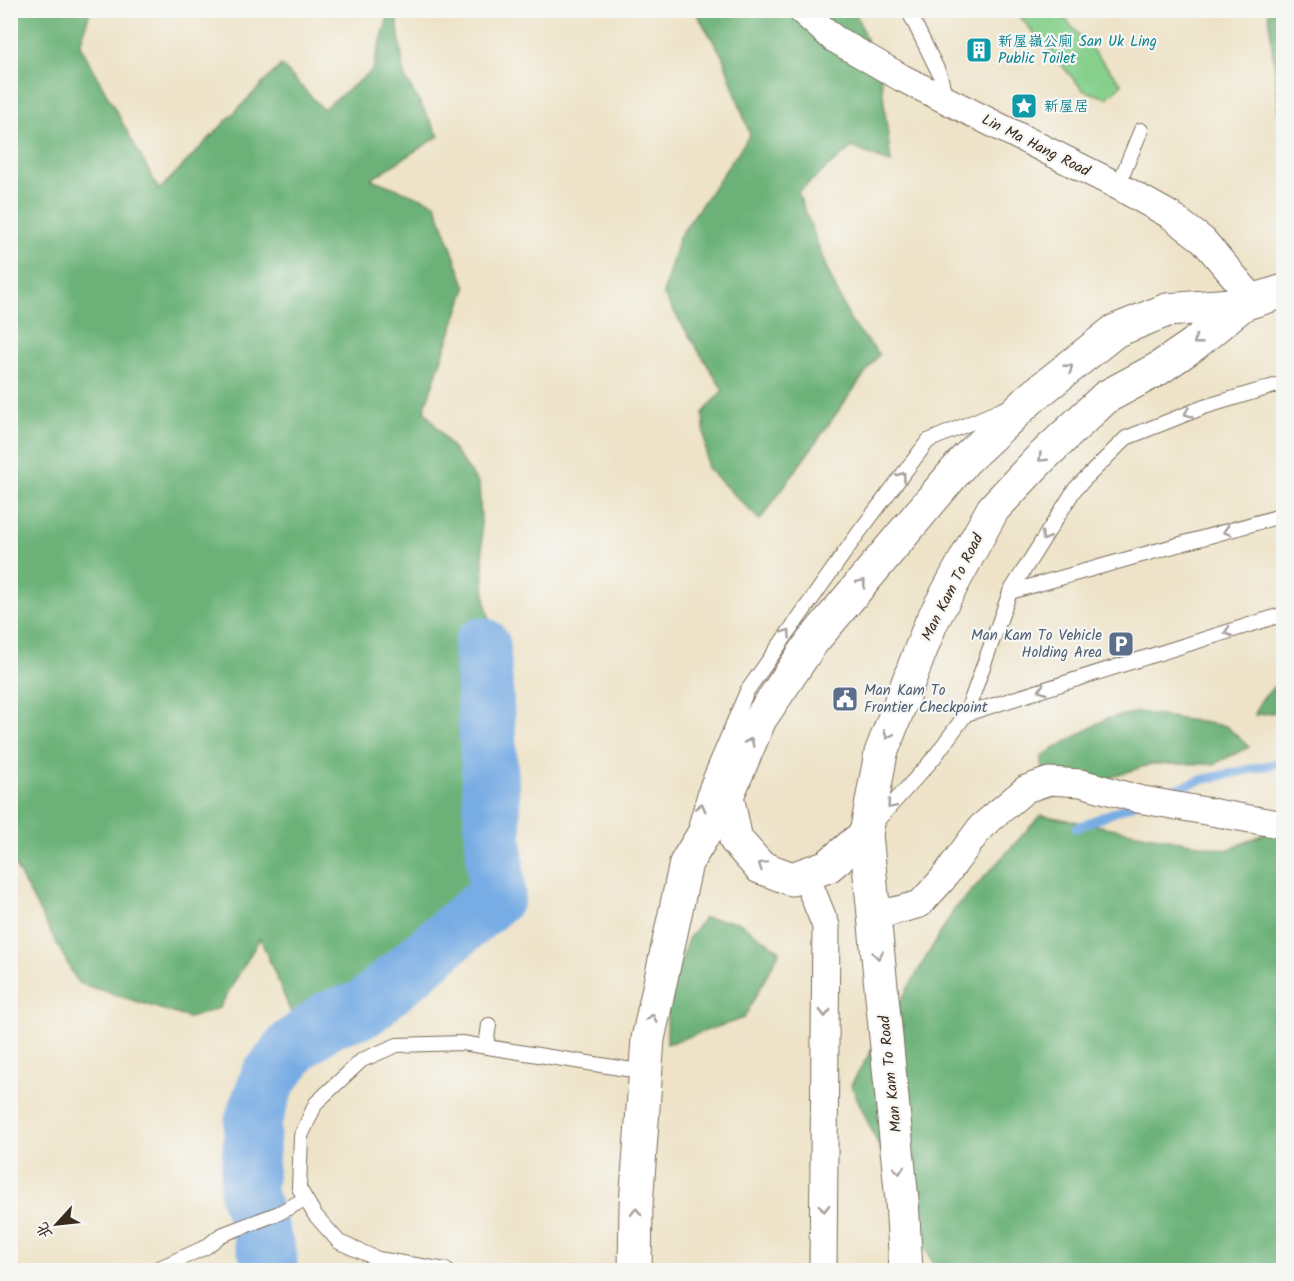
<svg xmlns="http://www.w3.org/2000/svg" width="1294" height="1281" font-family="Kalam,'LXGW WenKai TC',sans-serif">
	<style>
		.green { fill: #86d08c; stroke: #607d55; stroke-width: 1.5 }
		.forest { fill: #6cb278; stroke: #546e4b; stroke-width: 1.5 }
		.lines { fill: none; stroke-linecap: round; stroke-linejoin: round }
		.stream { stroke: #77ace4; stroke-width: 9 }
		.river { stroke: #77ace4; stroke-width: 57 }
		.service-casing { stroke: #7a6b5a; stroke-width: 16 }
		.minor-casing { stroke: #7a6b5a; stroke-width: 29 }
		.primary-casing { stroke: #7a6b5a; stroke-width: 35 }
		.service { stroke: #fff; stroke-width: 14 }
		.minor { stroke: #fff; stroke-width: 27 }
		.primary { stroke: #fff; stroke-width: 33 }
		.oneway { stroke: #a79f9a }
		.labels { text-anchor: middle; stroke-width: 4.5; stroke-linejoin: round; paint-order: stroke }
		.culture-label { font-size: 15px; fill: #0d838f; stroke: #f6f6f2; text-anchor: start }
		.street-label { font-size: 15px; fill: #3b2a1e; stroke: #f6f6f2 }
		.service-label { font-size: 15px; fill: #4e5e75; stroke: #f6f6f2; text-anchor: end }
	</style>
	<rect width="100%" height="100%" fill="#f6f6f2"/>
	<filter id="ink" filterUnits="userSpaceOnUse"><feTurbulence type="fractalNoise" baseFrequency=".0167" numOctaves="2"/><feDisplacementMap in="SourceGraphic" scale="12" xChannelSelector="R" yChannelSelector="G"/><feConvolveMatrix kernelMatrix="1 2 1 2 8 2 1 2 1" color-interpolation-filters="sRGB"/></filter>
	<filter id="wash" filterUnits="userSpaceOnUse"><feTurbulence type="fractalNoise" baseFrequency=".008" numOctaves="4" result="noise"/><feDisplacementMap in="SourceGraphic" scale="24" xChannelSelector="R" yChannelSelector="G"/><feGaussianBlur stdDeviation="1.35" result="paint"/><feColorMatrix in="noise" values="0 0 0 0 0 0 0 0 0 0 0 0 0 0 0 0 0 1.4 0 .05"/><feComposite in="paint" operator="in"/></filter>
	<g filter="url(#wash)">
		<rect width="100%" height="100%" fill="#eee3c8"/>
		<path class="green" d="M1015,11h43l64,73 -15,14 -24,-8z"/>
		<g class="forest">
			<path d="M11,10l79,1 -10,34 79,145 122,-125 42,44 49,-38 18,-60h6l8,65 35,60 -68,43 64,24 31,85 -42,122 55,74 6,115 25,119 3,25 -15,65 19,41 -2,43 -133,113 -82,29 -40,-96 -41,70 -30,10 -111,-35 -64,-119 -3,1z"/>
			<path d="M695,11h160l26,66 10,86 -39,-16 -54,45 28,75 25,55 28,32 -119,166 -53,-52 -4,-55 20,-23 -60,-96 16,-57 71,-102 -28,-80z"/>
			<path d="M1268,11h15l1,100 -4,2z"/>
			<path d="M1283,677v34l-28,4 5,-13z"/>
			<path d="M1137,712l89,14 23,21 -35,17h-63l-107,36 -2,-44 64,-37z"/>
			<path d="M1041,815l186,35 56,-24v444h-347l-85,-185 103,-175z"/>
			<path d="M704,918l34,4 42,29 -36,67 -77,26v-40l21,-65z"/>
		</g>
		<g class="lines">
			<g class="stream">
				<path d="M1158,795l43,-15 83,-18"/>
				<path d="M1076,828l58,-24"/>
			</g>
			<path class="river" d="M269,1270v-12l-21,-65 5,-72 15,-42 26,-33 35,-27 35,-10 133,-114 -15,-249"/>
		</g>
	</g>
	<g filter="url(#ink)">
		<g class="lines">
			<defs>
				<g id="service">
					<path d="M908,10l32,65 6,25"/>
					<path d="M1118,186l23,-56"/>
					<path d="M1010,592l274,-77"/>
					<path d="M966,714l318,-100"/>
					<path d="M877,821l56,-62 33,-45 44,-122 65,-103 51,-51 78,-31 80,-24"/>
					<path d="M696,824l11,-39 40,-94 110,-156 71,-94 75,-32"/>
					<path d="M486,1046l3,-21"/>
					<path d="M155,1270l51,-23 15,-12 58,-22 26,-14"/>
					<path d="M446,1270l-68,-11 -39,-17 -24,-27 -16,-27 2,-52 15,-33 46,-43 35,-15 65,-2 183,29"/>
				</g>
				<g id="minor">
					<path d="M801,10l32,28 69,40 216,108 52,29 33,25 52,61"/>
					<path d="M805,874l21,52 -3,344"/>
					<path d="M873,901l14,12 33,-9 22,-24 39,-53 45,-38 23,-8 32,2 57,16 146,26"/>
				</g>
				<g id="primary">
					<path d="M727,796l9,44 24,27 32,12 36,-13 38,-32"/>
					<path d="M635,1270l1,-65 12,-166 38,-176 41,-67 33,-77 52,-77 153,-182 67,-63 83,-66 52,-21 76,-6 41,-13"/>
					<path d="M906,1270l-4,-70 -36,-366 15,-81 50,-130 62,-114 46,-49 67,-63 52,-28 35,-24 50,-41"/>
				</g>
			</defs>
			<use href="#service" class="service-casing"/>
			<use href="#minor" class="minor-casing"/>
			<use href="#primary" class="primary-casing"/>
			<use href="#service" class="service"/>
			<use href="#minor" class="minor"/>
			<use href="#primary" class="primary"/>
		</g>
		<defs><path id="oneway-chevron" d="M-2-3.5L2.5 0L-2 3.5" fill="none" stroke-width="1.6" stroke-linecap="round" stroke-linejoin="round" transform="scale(1.5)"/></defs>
		<g class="oneway">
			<use href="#oneway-chevron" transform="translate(1197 341) rotate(142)"/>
			<use href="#oneway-chevron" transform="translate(1069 368) rotate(-38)"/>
			<use href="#oneway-chevron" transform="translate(1188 413) rotate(158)"/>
			<use href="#oneway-chevron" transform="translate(1042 458) rotate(136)"/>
			<use href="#oneway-chevron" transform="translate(902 476) rotate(-53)"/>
			<use href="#oneway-chevron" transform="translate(1227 531) rotate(164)"/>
			<use href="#oneway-chevron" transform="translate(1045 537) rotate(122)"/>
			<use href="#oneway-chevron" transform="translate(862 583) rotate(-50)"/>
			<use href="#oneway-chevron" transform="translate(1228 632) rotate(162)"/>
			<use href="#oneway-chevron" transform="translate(787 633) rotate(-55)"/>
			<use href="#oneway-chevron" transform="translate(1042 690) rotate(162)"/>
			<use href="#oneway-chevron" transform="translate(888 735) rotate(111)"/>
			<use href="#oneway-chevron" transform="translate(750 742) rotate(-66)"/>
			<use href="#oneway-chevron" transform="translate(891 805) rotate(130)"/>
			<use href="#oneway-chevron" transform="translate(701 807) rotate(-75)"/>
			<use href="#oneway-chevron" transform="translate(762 865) rotate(-145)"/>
			<use href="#oneway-chevron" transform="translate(878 955) rotate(84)"/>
			<use href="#oneway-chevron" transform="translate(825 1013) rotate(90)"/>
			<use href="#oneway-chevron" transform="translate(652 1018) rotate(-78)"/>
			<use href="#oneway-chevron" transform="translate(899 1170) rotate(84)"/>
			<use href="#oneway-chevron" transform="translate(824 1208) rotate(90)"/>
			<use href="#oneway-chevron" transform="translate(636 1212) rotate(-89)"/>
		</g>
	</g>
	<defs>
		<symbol id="building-square" viewBox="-11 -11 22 22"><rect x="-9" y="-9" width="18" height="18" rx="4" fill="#0f9aa8" stroke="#f6f6f2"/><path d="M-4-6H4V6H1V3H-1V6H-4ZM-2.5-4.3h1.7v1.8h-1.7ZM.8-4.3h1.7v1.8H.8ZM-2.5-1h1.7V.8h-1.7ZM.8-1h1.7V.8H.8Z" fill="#fff"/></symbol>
		<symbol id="sight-square" viewBox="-11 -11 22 22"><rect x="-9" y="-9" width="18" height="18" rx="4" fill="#0f9aa8" stroke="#f6f6f2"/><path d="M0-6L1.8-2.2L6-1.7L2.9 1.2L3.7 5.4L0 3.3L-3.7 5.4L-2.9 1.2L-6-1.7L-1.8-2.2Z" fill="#fff"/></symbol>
		<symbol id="parking-square" viewBox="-11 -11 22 22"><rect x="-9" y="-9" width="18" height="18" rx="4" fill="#5c6f8a" stroke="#f6f6f2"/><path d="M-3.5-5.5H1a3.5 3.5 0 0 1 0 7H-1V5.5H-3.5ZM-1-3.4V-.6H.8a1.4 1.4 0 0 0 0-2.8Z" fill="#fff"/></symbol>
		<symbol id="civic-square" viewBox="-11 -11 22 22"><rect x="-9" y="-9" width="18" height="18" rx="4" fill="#5c6f8a" stroke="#f6f6f2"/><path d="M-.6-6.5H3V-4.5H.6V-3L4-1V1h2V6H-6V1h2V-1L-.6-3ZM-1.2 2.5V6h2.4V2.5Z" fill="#fff"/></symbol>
	</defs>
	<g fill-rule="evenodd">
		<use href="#building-square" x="964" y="35" width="30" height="30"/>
		<use href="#sight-square" x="1009" y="91" width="30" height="30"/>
		<use href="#parking-square" x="1106" y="629" width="30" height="30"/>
		<use href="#civic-square" x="830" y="684" width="30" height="30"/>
	</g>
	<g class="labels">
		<g class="culture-label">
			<text x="998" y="46">新屋嶺公廁 San Uk Ling<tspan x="998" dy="17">Public Toilet</tspan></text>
			<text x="1044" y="111">新屋居</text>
		</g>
		<g class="street-label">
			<text transform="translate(1036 145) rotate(27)" y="5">Lin Ma Hang Road</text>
			<text transform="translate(952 587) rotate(-63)" y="5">Man Kam To Road</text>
			<text transform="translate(890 1074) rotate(-96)" y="5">Man Kam To Road</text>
		</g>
		<g class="service-label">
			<text x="1102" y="640">Man Kam To Vehicle<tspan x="1102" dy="17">Holding Area</tspan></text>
			<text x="864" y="695" text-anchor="start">Man Kam To<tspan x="864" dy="17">Frontier Checkpoint</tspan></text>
		</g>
	</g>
	<rect width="1294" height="1281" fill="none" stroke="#f6f6f2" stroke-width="36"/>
	<g transform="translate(57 1224) rotate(243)" stroke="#f6f6f2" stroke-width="4.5" paint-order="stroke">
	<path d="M0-4.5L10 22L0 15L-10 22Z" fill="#3b2a1e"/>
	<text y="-9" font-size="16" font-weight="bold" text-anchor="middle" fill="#3b2a1e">北</text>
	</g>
</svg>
